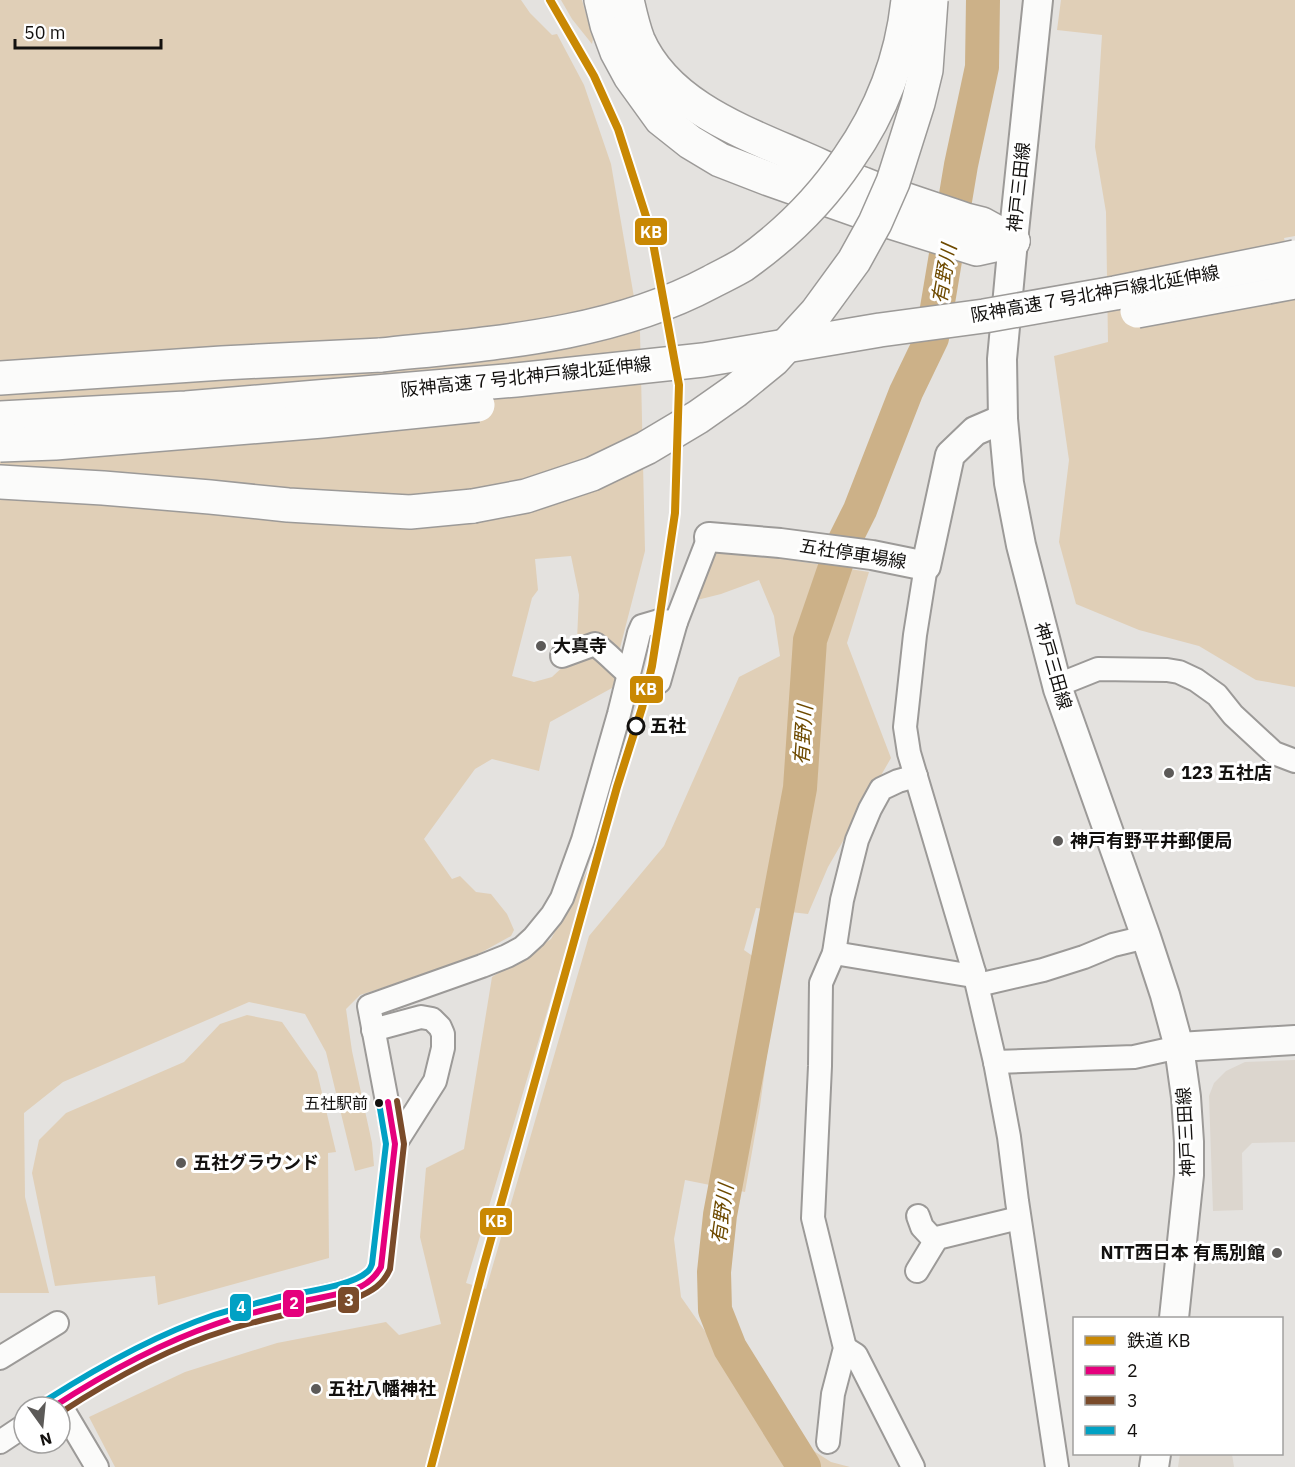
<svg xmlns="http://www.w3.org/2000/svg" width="1295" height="1467" font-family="'IBM Plex Sans','Noto Sans JP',sans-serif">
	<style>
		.built { fill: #dcd6ce }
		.green { fill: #e0cfb7 }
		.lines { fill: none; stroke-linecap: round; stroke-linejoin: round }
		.river { stroke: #ccb188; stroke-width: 34 }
		.minor-casing { stroke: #9c9a98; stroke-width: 26 }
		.major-casing { stroke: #9c9a98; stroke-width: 32 }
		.highway-casing { stroke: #9c9a98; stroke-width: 36 }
		.minor { stroke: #fbfbfa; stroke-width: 22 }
		.major { stroke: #fbfbfa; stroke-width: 28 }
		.highway { stroke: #fbfbfa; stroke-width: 33 }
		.highway-bridge-casing { stroke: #9c9a98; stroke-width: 36; stroke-linecap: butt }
		.highway-bridge { stroke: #fbfbfa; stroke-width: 33 }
		.bus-1-casing { stroke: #fff; stroke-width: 10 }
		.bus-2-casing { stroke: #fff; stroke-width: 10 }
		.bus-3-casing { stroke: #fff; stroke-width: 10 }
		.bus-1 { stroke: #e5007d; stroke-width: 6 }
		.bus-2 { stroke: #7a4b2a; stroke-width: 6 }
		.bus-3 { stroke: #01a1c4; stroke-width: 6 }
		.rail-1-casing { stroke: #fff; stroke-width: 12 }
		.rail-1 { stroke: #c98803; stroke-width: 8 }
		.poi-dot { fill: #5c5a58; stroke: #fff; stroke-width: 2 }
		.stop-dot { fill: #fff; stroke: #13110f; stroke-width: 3 }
		.bus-dot { fill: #13110f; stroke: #fff; stroke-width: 2 }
		.labels { text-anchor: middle; stroke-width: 6; stroke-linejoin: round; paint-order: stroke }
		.bus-label { font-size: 16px; fill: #13110f; stroke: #fff; text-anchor: end }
		.street-label { font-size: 18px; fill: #13110f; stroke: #fff }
		.poi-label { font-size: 18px; font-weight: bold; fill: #13110f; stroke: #fff; text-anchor: start }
		.stop-label { font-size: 18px; font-weight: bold; fill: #13110f; stroke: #fff; text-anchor: start }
		.water-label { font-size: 20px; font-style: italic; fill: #6e4a00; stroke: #fff }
		.line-badge { stroke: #fff; stroke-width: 2 }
		.badge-label { font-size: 16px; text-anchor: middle; font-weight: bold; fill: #fff }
	</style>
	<rect width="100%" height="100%" fill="#e4e2df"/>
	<g class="built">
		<path d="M1295,1060v82l-43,1 -10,10 1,57 -30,1 -4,-115 5,-13 12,-12 19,-9z"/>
		<path d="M1180,1454h52l2,13h-56z"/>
	</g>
	<g class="green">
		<path d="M0,0h521l9,13 22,22 5,-1 27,51 27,79 29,168 5,219 -25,97 -20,-11 -23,3 2,-45 -8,-39 -36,3 3,31 -6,8 -20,78 22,6 18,-5 17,-16 23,-7 25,19 -5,15 -62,34 -11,49 -47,-12 -17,10 -51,70 28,40 8,-3 16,16 15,2 16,20 7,16 -3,6 -45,25 -106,34 -14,14 6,42 20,92 2,23 -19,5 -29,-119 -21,-38 -56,-12 -186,80 -39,31 1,84 24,96h-49z"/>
		<path d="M561,0h21l11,39 -1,5 -20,-25z"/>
		<path d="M1061,0h234v236l-11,2 11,45v404l-39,-7 -57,-34 -60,-16 -63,-26 -17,-62 10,-82 -15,-104 54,-14 -2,-130 -11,-65 7,-112 -45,-5z"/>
		<path d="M712,548l157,24 -22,71 44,115 -63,109 -20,47 -52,-6 -12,42 34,24 -18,132 -15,86 -60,-12 -11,59 7,58 47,67 40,22 35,58 28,18 19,5h-735l-26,-50 96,-45 92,-29 109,-21 13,13 42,-11 -21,-87 6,-69 38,-19 28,-172 59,-38 41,-77 -126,421 20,6 103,-353 75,-90 75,-169 41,-21 -6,-40 -15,-36 -38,14 -24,6z"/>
		<path d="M247,1015l35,7 35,50 19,80 -8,1 1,105 -171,47 -3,-29 -100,10 -23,-113 7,-33 27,-27 118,-51 36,-38z"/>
	</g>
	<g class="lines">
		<path class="river" d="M804,1467l-74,-119 -15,-38 -1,-38 6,-57 80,-427 10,-148 33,-96 17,-34 46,-118 26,-54 29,-173 21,-98 1,-67"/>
		<defs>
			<g id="minor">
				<path d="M926,566l-11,69 -10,92 4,26 65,219 21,90 14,75 8,64 40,266"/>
				<path d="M562,656l33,-12c12,9 22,20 34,30"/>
				<path d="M659,682l17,-60"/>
				<path d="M1058,689l10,-8 30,-12 69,1 12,2 17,8 21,15 16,20 41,38 21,8"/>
				<path d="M834,953l133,22 7,-3"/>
				<path d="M978,985l65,-15 41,-13 29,-12 33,-8"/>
				<path d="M373,1030l48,-13 11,2 8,8 3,7v14l-8,33 -40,63"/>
				<path d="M995,1062l139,-5 45,-10"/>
				<path d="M918,1216l4,11 13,14"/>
				<path d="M917,1271l20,-33 82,-20"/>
				<path d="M845,1348l11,7 57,112"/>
				<path d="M0,1358l57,-35"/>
				<path d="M59,1403l38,64"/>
				<path d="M53,1407c51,-34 106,-63 163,-83 23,-8 47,-13 71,-19 21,-6 68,-12 83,-24 6,-3 8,-8 11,-14l14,-123 -26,-138 113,-40 25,-10 15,-8 12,-11 18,-22 10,-17 21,-58 36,-126 20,-81 3,-7 17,-5 17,1 33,-85"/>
				<path d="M0,1442l24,-16"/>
				<path d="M828,1442l5,-48 12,-46 -32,-130 7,-152 1,-83 13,-30 8,-53 15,-60 13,-31 11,-20 17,-8 18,-5"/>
			</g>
			<g id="major">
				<path d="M1038,0l-25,241 -11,118 1,60 6,64 12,62 37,144 88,248 19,58 14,52 7,50 3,45v33l-15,143"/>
				<path d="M709,537l71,6 92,12 54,11 24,-111 25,-24 28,-12"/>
				<path d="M1179,1047l116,-7"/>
				<path d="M1154,1467l2,-13"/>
			</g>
			<g id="highway">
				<path d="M601,0l6,25 10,27 13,24 31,43 29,23 30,18 49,19 122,43 86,27 36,-8"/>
				<path d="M627,0c3,13 6,27 11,40 28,64 102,91 162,117 21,9 42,19 63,27 34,14 69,24 103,36l16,4 31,17"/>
				<path d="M0,378l222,-15 159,-8"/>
				<path d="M0,482l103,6 107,9 78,8 68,4 54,3 63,-6"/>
			</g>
		</defs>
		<use href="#minor" class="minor-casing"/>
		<use href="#major" class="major-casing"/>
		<use href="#highway" class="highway-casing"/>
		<use href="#minor" class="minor"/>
		<use href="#major" class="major"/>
		<use href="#highway" class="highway"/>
		<defs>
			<g id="highway-bridge">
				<path d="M1137,311l158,-29"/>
				<path d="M381,355c112,-12 229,-19 330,-73 11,-6 22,-11 32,-17 41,-29 77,-64 105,-106 33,-47 54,-101 60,-159"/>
				<path d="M0,418l186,-10 330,-28 187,-20 177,-30 104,-14 131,-23 180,-36"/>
				<path d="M0,445l55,-2 267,-22 156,-16"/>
				<path d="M473,506l53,-10 66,-22 54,-26 52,-31 37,-26 38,-31 43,-47 38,-52 21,-38 18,-41 25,-79 8,-33 5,-70"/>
			</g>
		</defs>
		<use href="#highway-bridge" class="highway-bridge-casing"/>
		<use href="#highway-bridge" class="highway-bridge"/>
		<defs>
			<path id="bus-1" d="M53,1407c51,-33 105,-63 163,-83 28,-10 59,-17 88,-23 20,-4 40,-7 58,-15 9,-5 14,-10 19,-19l14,-123 -7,-42"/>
			<path id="bus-2" d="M60,1413c52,-34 108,-65 167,-83 43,-14 87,-20 129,-32 16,-7 27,-13 34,-29l14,-125 -7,-43"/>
			<path id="bus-3" d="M48,1399c52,-33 107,-64 166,-84 22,-7 44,-12 66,-18 22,-5 72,-11 87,-25 3,-2 4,-5 5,-8l14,-120 -7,-41"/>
		</defs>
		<use href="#bus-1" class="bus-1-casing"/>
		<use href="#bus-2" class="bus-2-casing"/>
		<use href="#bus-3" class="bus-3-casing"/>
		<use href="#bus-1" class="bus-1"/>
		<use href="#bus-2" class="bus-2"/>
		<use href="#bus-3" class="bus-3"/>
		<defs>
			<path id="rail-1" d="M431,1467l52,-199 134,-481 25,-79 10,-42 7,-45 16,-108 4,-128 -28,-153 -33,-103 -24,-53 -44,-76"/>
		</defs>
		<use href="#rail-1" class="rail-1-casing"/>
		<use href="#rail-1" class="rail-1"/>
	</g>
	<g class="poi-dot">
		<circle cx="541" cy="646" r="6"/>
		<circle cx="1169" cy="773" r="6"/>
		<circle cx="1058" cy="841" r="6"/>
		<circle cx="181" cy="1163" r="6"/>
		<circle cx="1277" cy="1253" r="6"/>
		<circle cx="316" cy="1389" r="6"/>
	</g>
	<circle class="stop-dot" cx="636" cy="726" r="8"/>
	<circle class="bus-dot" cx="379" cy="1103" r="5"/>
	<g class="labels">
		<g class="bus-label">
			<text x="368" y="1109">五社駅前</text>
		</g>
		<g class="street-label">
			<text transform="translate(1019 187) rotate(-84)" y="6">神戸三田線</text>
			<text transform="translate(1095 294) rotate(-10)" y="6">阪神高速７号北神戸線北延伸線</text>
			<text transform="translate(526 377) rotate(-6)" y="6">阪神高速７号北神戸線北延伸線</text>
			<text transform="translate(853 554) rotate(9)" y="6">五社停車場線</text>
			<text transform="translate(1053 666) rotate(74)" y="6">神戸三田線</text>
			<text transform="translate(1186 1132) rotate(-93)" y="6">神戸三田線</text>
		</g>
		<g class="poi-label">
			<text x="553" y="652">大真寺</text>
			<text x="1181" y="779">123 五社店</text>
			<text x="1070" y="847">神戸有野平井郵便局</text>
			<text x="193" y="1169">五社グラウンド</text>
			<text x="1265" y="1259" text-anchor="end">NTT西日本 有馬別館</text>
			<text x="328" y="1395">五社八幡神社</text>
		</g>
		<g class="stop-label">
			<text x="650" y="732">五社</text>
		</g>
		<g class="water-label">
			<text transform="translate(944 274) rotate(-80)" y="7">有野川</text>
			<text transform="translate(803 735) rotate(-86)" y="7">有野川</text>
			<text transform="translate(722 1214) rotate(-82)" y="7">有野川</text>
		</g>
	</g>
	<g class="line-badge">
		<rect x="634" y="217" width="34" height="29" rx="6" fill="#c98803"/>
		<rect x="629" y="675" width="35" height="29" rx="6" fill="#c98803"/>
		<rect x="479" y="1207" width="34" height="29" rx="6" fill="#c98803"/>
		<rect x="337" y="1286" width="23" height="28" rx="6" fill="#7a4b2a"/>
		<rect x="282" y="1289" width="23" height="29" rx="6" fill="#e5007d"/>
		<rect x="229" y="1293" width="23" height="29" rx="6" fill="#01a1c4"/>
	</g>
	<g class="badge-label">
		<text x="651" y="238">KB</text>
		<text x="646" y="695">KB</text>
		<text x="496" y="1227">KB</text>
		<text x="349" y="1306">3</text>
		<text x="294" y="1309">2</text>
		<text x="241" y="1313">4</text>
	</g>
	<rect x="1073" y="1317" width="210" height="138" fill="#ffffff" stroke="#a1a09f" stroke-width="1.5"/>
	<rect x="1085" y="1336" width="30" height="9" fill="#c98803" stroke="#a1a09f" stroke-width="1.5"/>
	<text x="1127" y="1347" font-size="18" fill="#13110f">鉄道 KB</text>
	<rect x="1085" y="1366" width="30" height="9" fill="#e5007d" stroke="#a1a09f" stroke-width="1.5"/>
	<text x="1127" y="1377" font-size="18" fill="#13110f">2</text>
	<rect x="1085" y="1396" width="30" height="9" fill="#7a4b2a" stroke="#a1a09f" stroke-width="1.5"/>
	<text x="1127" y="1407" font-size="18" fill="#13110f">3</text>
	<rect x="1085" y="1426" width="30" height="9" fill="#01a1c4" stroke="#a1a09f" stroke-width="1.5"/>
	<text x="1127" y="1437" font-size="18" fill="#13110f">4</text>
	<g transform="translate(42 1425) rotate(165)"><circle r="28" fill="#ffffff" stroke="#a1a09f" stroke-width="1.5"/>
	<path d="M0-4.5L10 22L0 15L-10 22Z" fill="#5c5a58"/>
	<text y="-9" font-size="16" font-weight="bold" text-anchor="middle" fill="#13110f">N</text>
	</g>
	<path d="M15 39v9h146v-9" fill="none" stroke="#13110f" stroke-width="3"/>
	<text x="24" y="39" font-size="18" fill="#13110f" stroke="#ffffff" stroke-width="4.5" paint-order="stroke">50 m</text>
</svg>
